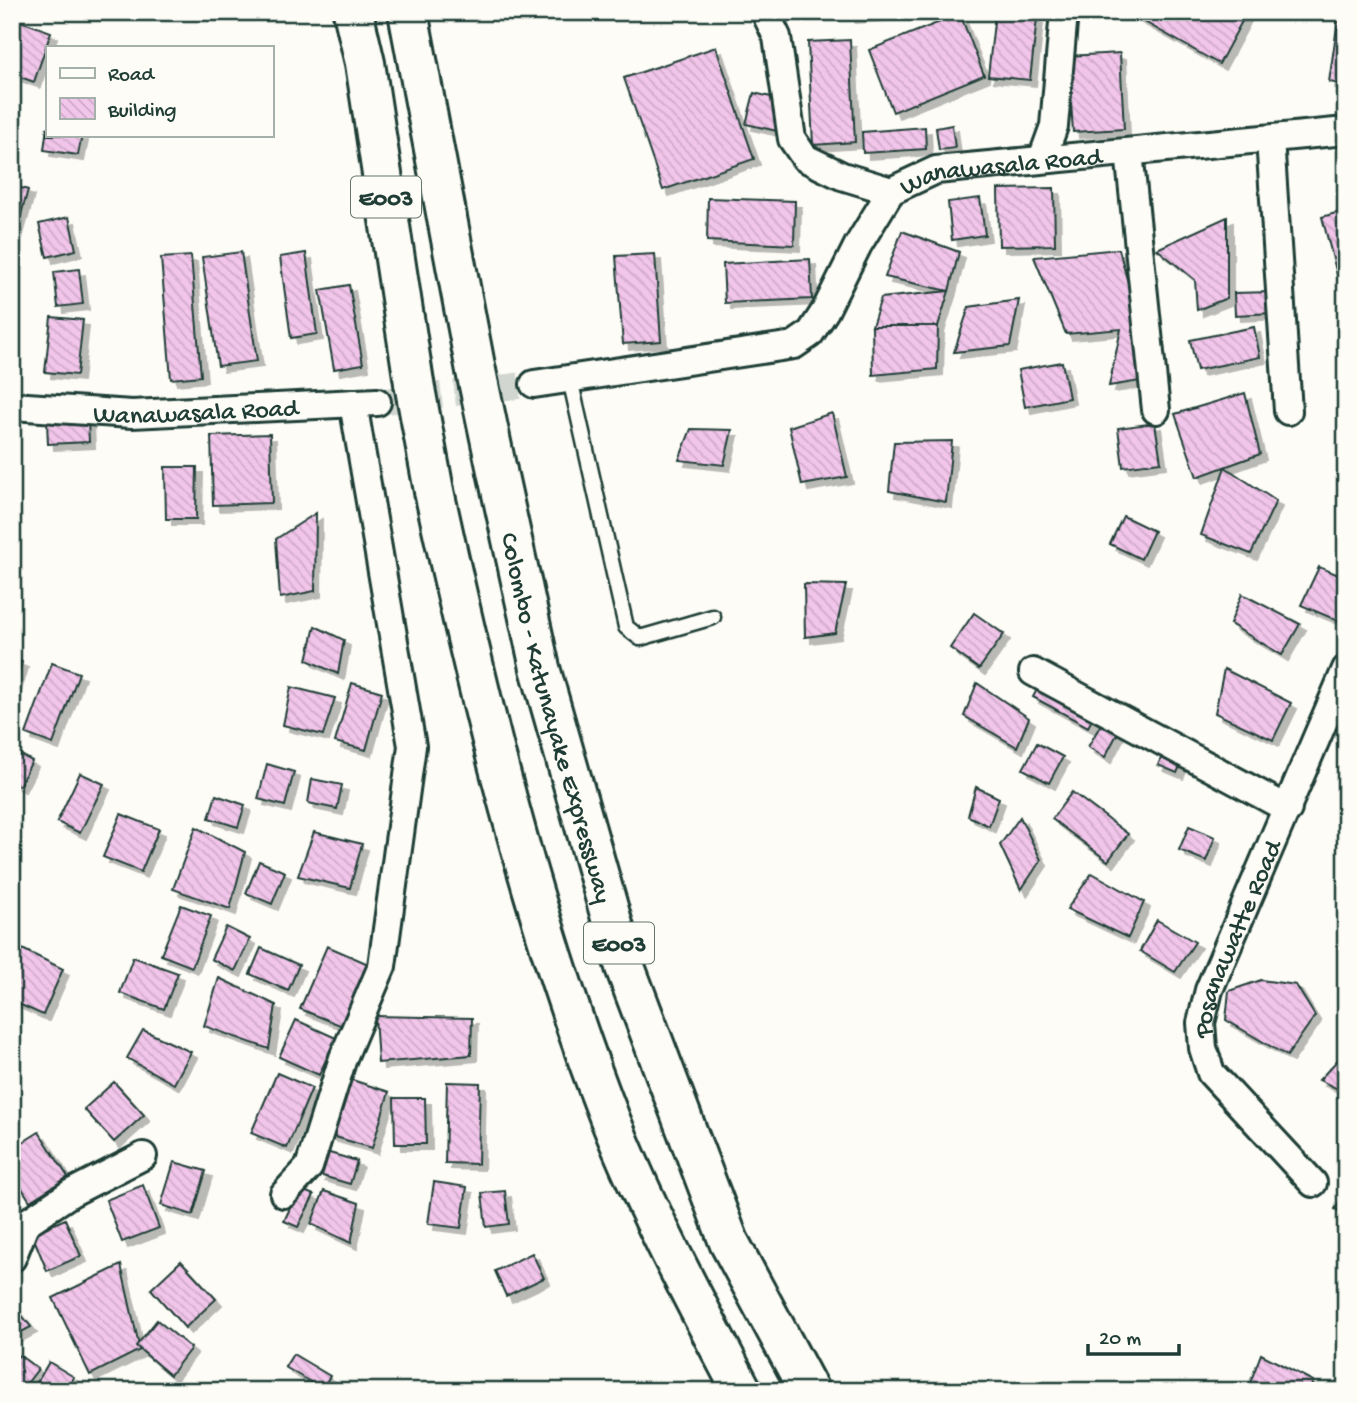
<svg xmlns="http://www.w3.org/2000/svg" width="1358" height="1403" font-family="'Gochi Hand',sans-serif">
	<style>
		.building { fill: url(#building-back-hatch); stroke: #1f3d34; stroke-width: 2; filter: url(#shadow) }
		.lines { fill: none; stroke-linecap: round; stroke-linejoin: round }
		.street-tunnel { stroke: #d1d6d0; stroke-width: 26; stroke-dasharray: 26 13; stroke-linecap: butt }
		.lane-casing { stroke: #1f3d34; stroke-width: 19 }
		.street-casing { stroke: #1f3d34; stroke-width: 32 }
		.highway-casing { stroke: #1f3d34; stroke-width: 44 }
		.lane { stroke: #fdfcf7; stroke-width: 14 }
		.street { stroke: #fdfcf7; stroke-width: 26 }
		.highway { stroke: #fdfcf7; stroke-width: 38 }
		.highway-bridge-casing { stroke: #1f3d34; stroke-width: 44; stroke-linecap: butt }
		.highway-bridge { stroke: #fdfcf7; stroke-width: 38 }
		.labels { text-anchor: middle; stroke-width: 5; stroke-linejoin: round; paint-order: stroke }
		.shield { fill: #fdfcf7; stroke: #62766e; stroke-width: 2 }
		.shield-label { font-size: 24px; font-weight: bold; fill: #1f3d34 }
		.street-label { font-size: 26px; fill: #1f3d34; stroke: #fdfcf7 }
	</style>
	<defs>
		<pattern id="building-back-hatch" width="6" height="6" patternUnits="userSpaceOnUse" patternTransform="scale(1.75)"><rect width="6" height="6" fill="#f2c5ea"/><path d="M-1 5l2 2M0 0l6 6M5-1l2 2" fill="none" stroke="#cfaac9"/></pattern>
		<filter id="shadow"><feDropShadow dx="6" dy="6" stdDeviation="0" flood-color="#0004"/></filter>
	</defs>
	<rect width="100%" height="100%" fill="#fdfcf7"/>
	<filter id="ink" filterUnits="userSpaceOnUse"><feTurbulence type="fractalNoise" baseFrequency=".0143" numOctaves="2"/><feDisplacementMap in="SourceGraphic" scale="14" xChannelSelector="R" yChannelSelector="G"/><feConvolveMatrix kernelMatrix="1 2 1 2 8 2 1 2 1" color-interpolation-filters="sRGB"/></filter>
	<g filter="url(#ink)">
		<g class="building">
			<path d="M849,12h73l-73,5z"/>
			<path d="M1127,12h120l-28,52z"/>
			<path d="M995,13l42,5 -7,62 -42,-4z"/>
			<path d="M1339,13l7,1v71l-17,-3z"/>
			<path d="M960,14l24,61 -91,37 -24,-62z"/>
			<path d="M18,20l33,12 -17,50 -22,-8v-38z"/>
			<path d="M850,40l5,102 -42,3 -5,-103z"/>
			<path d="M716,47l38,112 -91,31 -39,-112z"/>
			<path d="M1120,53l4,76 -51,3 -5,-76z"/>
			<path d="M754,93l30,7 -7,31 -31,-7z"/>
			<path d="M952,125l3,23 -16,2 -3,-22z"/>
			<path d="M47,127v8h35l-4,20 -34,-5z"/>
			<path d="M925,127l1,22 -63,4 -1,-21z"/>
			<path d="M12,185l16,5 -12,42 -4,-1z"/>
			<path d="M1054,188l1,57 -56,1 -1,-57z"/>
			<path d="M708,198l87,3 -1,44 -87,-4z"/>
			<path d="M980,198l5,37 -33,5 -4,-38z"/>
			<path d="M1346,210v65l-8,3 -16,-61z"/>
			<path d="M69,217l7,33 -29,7 -8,-33z"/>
			<path d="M1227,217v81l-30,12 -2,-30 -38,-31z"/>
			<path d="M902,231l57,21 -10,39 -64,-14z"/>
			<path d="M1119,249l34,130 -44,7 12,-57 -55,5 -32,-77z"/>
			<path d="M241,252l16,109 -39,5 -16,-109z"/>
			<path d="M306,253l11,81 -26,4 -11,-81z"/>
			<path d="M655,254l6,87 -38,3 -7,-88z"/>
			<path d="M191,256l10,120 -30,3 -10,-121z"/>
			<path d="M810,259l2,40 -87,4 -2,-39z"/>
			<path d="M79,269l4,35 -25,3 -4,-35z"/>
			<path d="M349,285l14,79 -29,5 -14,-79z"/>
			<path d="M949,291l-11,35h-66l9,-28z"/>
			<path d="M1272,292l1,21 -38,2 -1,-22z"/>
			<path d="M1019,300l-9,46 -56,6 15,-45z"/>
			<path d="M51,317l32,3 -6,55 -32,-3z"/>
			<path d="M872,326h66l-1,43 -64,6z"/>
			<path d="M1254,327l6,30 -63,13 -7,-30z"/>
			<path d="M1062,362l7,36 -44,9 -7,-37z"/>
			<path d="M1245,393l15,61 -63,23 -22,-63z"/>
			<path d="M832,413l15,64 -45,8 -13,-58z"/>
			<path d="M88,420l1,22 -41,2 -1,-22z"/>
			<path d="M1155,423l6,39 -38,5 -5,-39z"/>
			<path d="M691,429l41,1 -8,35 -45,-5z"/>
			<path d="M270,434l2,69 -59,2 -2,-69z"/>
			<path d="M952,441l-6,61 -57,-11 5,-49z"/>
			<path d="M165,467h32l-1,52h-30z"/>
			<path d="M1225,467l51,34 -25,53 -50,-19z"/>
			<path d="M316,513l-1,78 -35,7 -4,-59z"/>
			<path d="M1123,516l31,15 -13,28 -31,-15z"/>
			<path d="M1319,567l27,11v33l-5,11 -40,-17z"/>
			<path d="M804,584l42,1 -11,48 -30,4z"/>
			<path d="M1242,594l58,30 -18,31 -52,-31z"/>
			<path d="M974,613l30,21 -25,35 -29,-21z"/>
			<path d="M315,626l29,14 -6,34 -31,-14z"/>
			<path d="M12,658l10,4 -9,30h-1z"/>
			<path d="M52,663l27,10 -26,71 -27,-10z"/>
			<path d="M1048,669l55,31 -15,27 -55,-30z"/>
			<path d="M1224,669l67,34 -18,37 -58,-27z"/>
			<path d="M352,683l30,9 -16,58 -31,-8z"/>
			<path d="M977,683l52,35 -12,29 -53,-31z"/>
			<path d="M291,687l44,11 -12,37 -40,-10z"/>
			<path d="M1109,710l16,9 -20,38 -17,-10z"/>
			<path d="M1170,738l19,8 -12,27 -19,-8z"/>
			<path d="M1037,743l26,14 -14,26 -26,-14z"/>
			<path d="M12,750l20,11 -13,25 -7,-4z"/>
			<path d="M267,764l27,8 -9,34 -27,-7z"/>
			<path d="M80,773l24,11 -24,49 -23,-11z"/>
			<path d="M312,779l30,6 -5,24 -29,-6z"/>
			<path d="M976,787l23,11 -10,28 -21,-10z"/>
			<path d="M1072,792l56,42 -20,27 -56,-42z"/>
			<path d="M216,795l29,10 -7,22 -29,-9z"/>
			<path d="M121,814l38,15 -18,43 -38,-15z"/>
			<path d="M1020,817l21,43 -20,30 -21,-45z"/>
			<path d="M1189,826l26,11 -9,24 -27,-11z"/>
			<path d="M196,827l49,25 -15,57 -57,-20z"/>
			<path d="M314,832l48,12 -12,44 -52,-12z"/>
			<path d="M259,861l26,11 -13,32 -26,-11z"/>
			<path d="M1092,873l52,29 -16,36 -61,-29z"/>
			<path d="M181,905l30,11 -19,51 -31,-12z"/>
			<path d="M1157,920l38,22 -20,30 -35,-21z"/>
			<path d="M226,927l24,12 -15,32 -24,-12z"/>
			<path d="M12,944l51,25 -20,46 -31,-14z"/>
			<path d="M327,946l46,20 -28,61 -45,-18z"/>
			<path d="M261,948l38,17 -11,26 -38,-17z"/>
			<path d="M133,957l45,16 -14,36 -44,-16z"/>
			<path d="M219,978l57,27 -7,44 -65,-23z"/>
			<path d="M1261,980l35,5 19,31 -28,40 -61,-36 3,-29z"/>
			<path d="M375,1016l97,2 -1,37 -93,8z"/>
			<path d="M296,1020l40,18 -17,37 -40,-18z"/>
			<path d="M143,1030l48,22 -17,32 -47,-26z"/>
			<path d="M1346,1051v42l-27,-13z"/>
			<path d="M277,1073l35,15 -25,60 -36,-15z"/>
			<path d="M346,1078l43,14 -17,56 -43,-13z"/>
			<path d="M114,1082l30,33 -30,27 -30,-33z"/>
			<path d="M447,1082l33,1 -2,81 -33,-1z"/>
			<path d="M394,1098h31l1,46h-31z"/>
			<path d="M39,1132l29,45 -38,24 -18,-28v-24z"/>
			<path d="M326,1152l31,9 -7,23 -31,-9z"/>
			<path d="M174,1162l32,9 -13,44 -32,-10z"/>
			<path d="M434,1182l33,5 -6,41 -33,-4z"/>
			<path d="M143,1185l16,43 -37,14 -16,-42z"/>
			<path d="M299,1189l15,6 -16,32 -14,-6z"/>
			<path d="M324,1191l35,12 -8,40 -40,-19z"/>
			<path d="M505,1191l4,33 -23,3 -4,-34z"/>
			<path d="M1346,1191v23l-11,-5z"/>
			<path d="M65,1219l16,37 -34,15 -15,-37z"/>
			<path d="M532,1253l12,25 -38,18 -11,-25z"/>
			<path d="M181,1261l35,38 -31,29 -34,-39z"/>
			<path d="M121,1265l19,85 -50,25 -37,-77z"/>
			<path d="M12,1303l19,24 -19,10z"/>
			<path d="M157,1320l34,28 -21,27 -34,-29z"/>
			<path d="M293,1354l37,22 -8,13 -37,-22z"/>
			<path d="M1261,1354l52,27 -3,10h-63z"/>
			<path d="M19,1355l19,14 -17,22h-9v-27z"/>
			<path d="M49,1362l25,15 -8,14h-34z"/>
		</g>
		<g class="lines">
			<path class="street-tunnel" d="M377,402l157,-18"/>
			<defs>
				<path id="lane" d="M570,379l56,248 14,11 73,-21"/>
				<g id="street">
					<path d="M765,12l12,25 15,102 13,19 37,18 49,15"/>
					<path d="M1270,139l18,272"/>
					<path d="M1129,152l27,258"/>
					<path d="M1042,159l12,-33 10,-114"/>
					<path id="s1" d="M534,384l260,-39 16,-11 15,-23 33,-66 33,-54 45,-21 410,-39"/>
					<path id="s2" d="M12,406l120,8 245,-12"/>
					<path d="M1033,672l255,137"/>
					<path id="s3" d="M1313,1183l-102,-110 -8,-25 -2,-25 8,-33 137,-321"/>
					<path d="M284,1194l25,-27 34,-109 39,-92 30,-220 -59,-343"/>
					<path d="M12,1258l14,-35 45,-30 72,-37"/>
				</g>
				<g id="highway">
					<path d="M353,12l12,51 49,320"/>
					<path d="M408,12l68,359"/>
					<path id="s4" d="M497,471l43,197 85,299 104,275 80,149"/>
					<path d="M434,491c46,212 97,425 176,628 37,93 85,182 132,272"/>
				</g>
			</defs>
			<use href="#lane" class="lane-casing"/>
			<use href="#street" class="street-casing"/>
			<use href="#highway" class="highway-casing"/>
			<use href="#lane" class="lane"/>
			<use href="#street" class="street"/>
			<use href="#highway" class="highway"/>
			<defs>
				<g id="highway-bridge">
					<path d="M476,371l21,100"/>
					<path d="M414,383l20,108"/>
				</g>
			</defs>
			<use href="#highway-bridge" class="highway-bridge-casing"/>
			<use href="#highway-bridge" class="highway-bridge"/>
		</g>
	</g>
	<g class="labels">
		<g class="shield">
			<rect x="351" y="176.5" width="70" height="41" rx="5"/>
			<rect x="584" y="922.5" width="70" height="41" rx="5"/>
		</g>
		<g class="shield-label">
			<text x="386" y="205">E003</text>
			<text x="619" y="951">E003</text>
		</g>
		<g class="street-label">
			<text dy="9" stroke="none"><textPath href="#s1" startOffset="560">Wanawasala Road</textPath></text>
			<text dy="9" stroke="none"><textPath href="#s2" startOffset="184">Wanawasala Road</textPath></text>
			<text dy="9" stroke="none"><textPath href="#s4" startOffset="254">Colombo - Katunayake Expressway</textPath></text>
			<text dy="9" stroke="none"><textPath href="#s3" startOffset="292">Posanawatte Road</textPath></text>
		</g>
	</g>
	<rect width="1358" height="1403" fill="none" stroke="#fdfcf7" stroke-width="42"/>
	<rect x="21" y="21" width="1316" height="1361" fill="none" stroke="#1f3d34" stroke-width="2.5" filter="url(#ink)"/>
	<rect x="46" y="46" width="228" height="91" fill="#fdfcf7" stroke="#a4b0a9" stroke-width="2"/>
	<rect x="60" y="68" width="35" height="10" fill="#fdfcf7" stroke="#a4b0a9" stroke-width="2"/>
	<text x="108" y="80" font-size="21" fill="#1f3d34">Road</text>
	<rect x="60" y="98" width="35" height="21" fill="url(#building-back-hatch)" stroke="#a4b0a9" stroke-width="2"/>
	<text x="108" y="116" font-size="21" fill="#1f3d34">Building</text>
	<path d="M1088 1344v10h91v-10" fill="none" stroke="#1f3d34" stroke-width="3.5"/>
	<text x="1099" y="1344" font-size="21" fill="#1f3d34" stroke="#fdfcf7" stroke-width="5" paint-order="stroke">20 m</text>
</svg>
